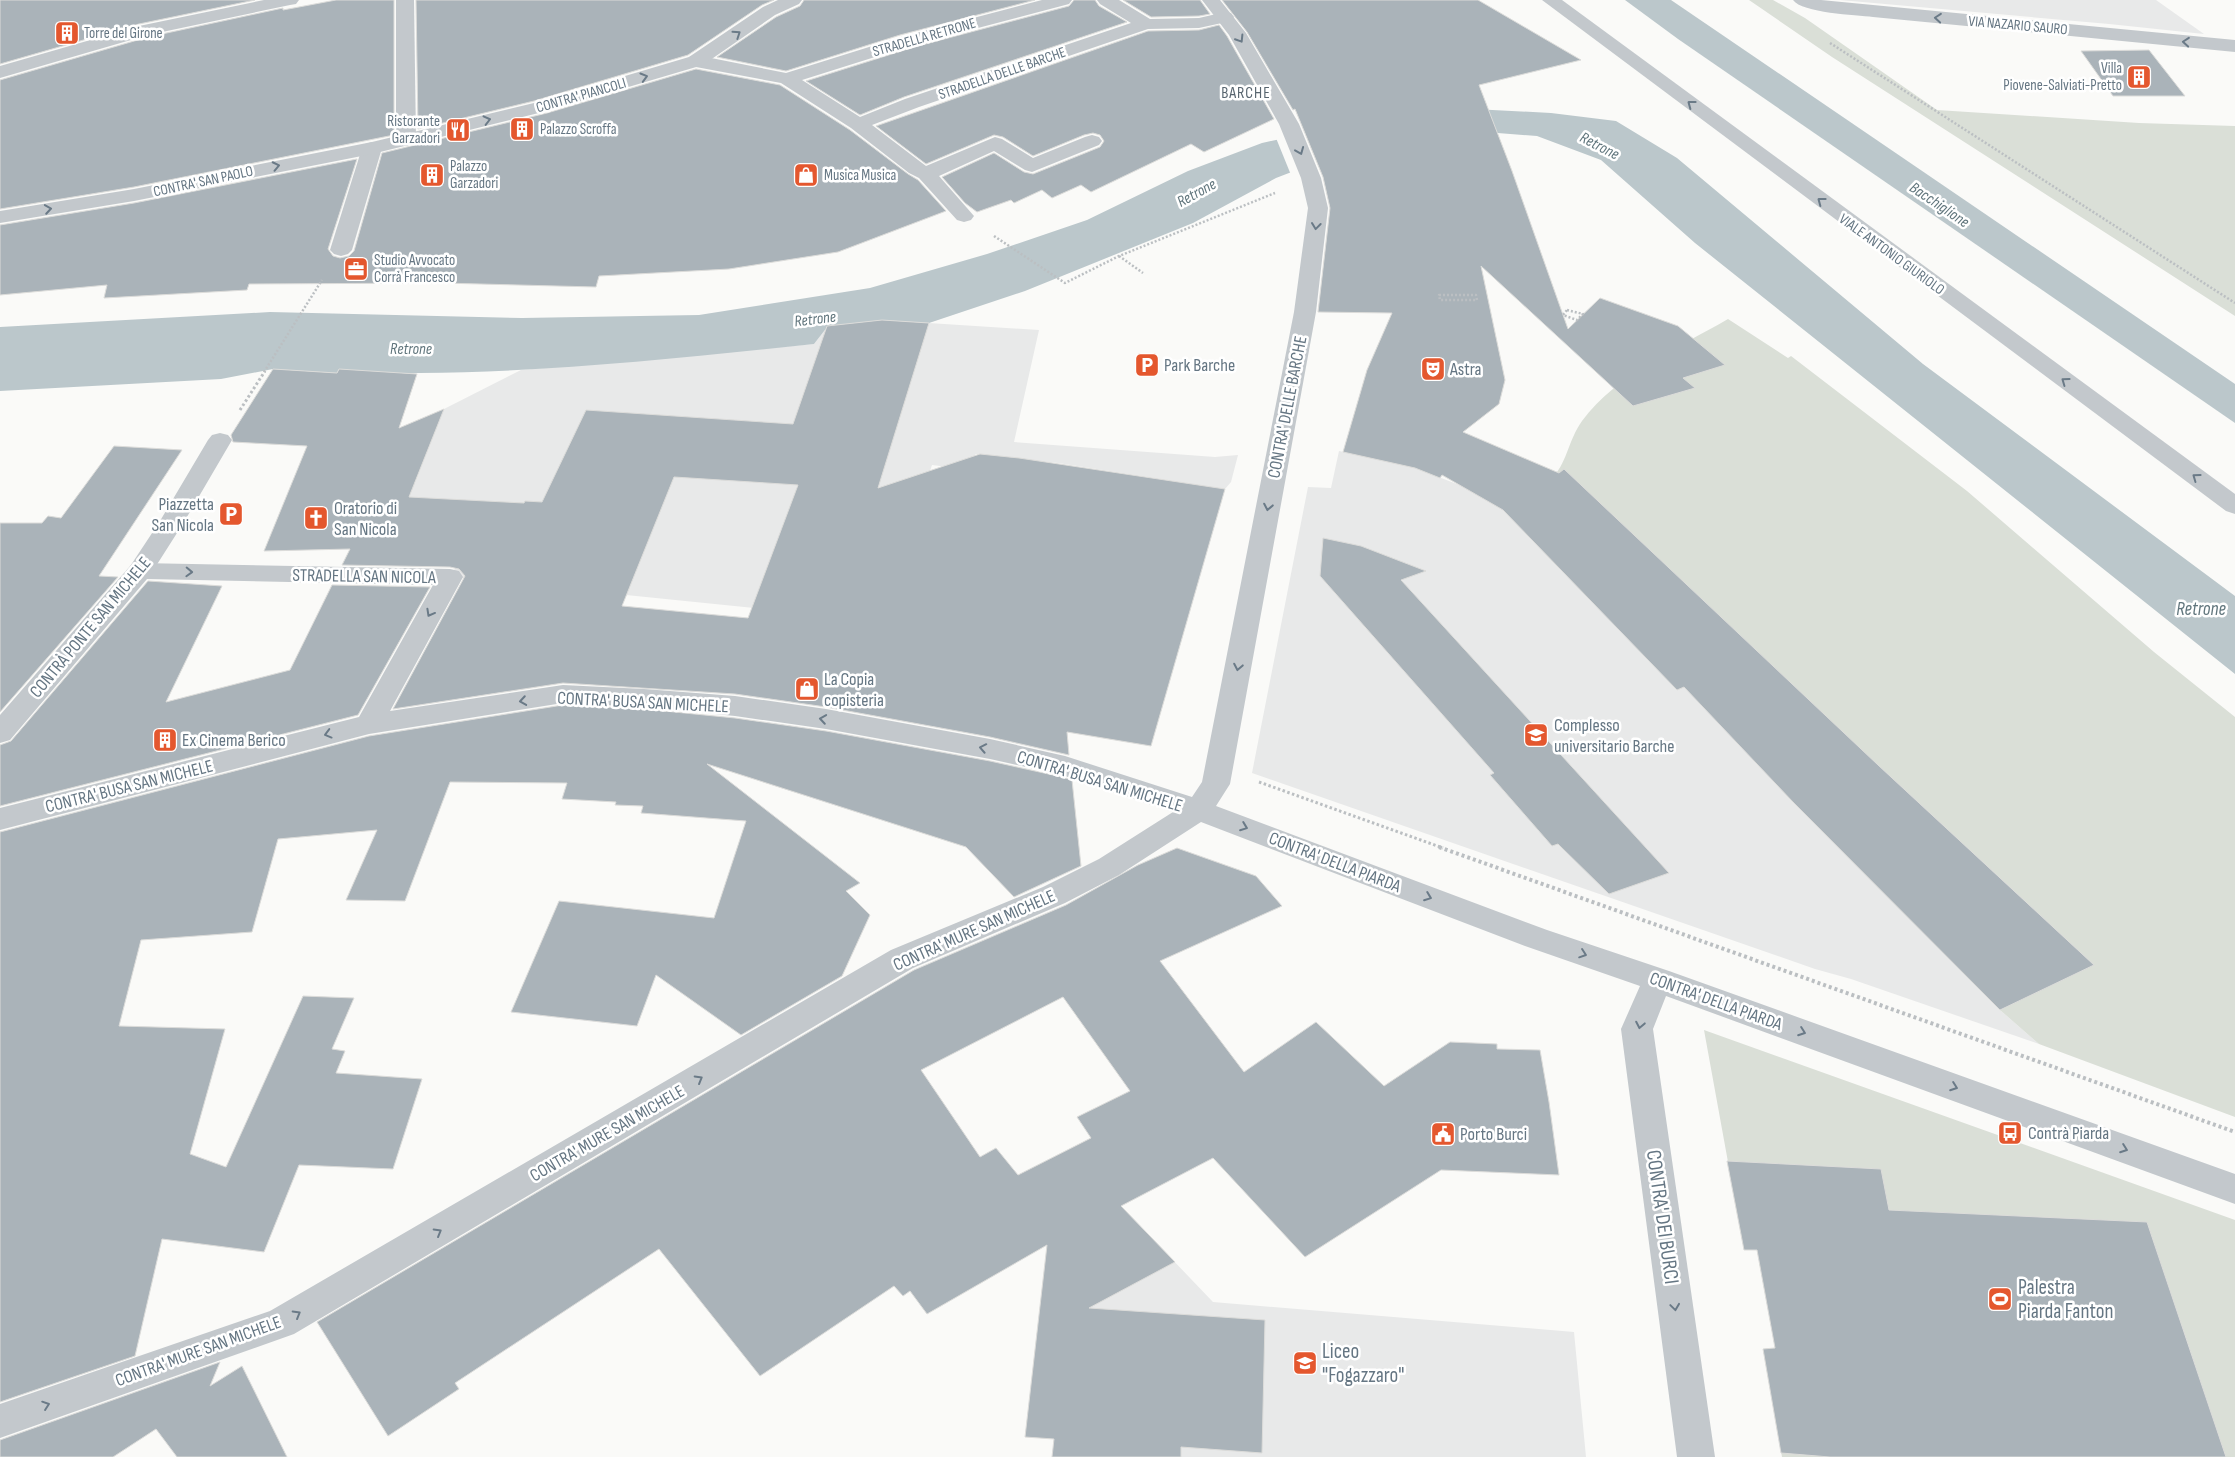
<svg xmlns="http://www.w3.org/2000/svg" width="2235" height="1457" font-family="'Sofia Sans Condensed',sans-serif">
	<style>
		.built { fill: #e8e9e9 }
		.green { fill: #dadfd7 }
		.water { fill: #bbc7cb }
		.pier { fill: #fafaf8 }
		.building { fill: #aab3b9; stroke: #dcdcda; fill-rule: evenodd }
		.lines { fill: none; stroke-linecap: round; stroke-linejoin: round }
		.path-far2 { stroke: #bbbfc2; stroke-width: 2.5; stroke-dasharray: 2 2; stroke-linecap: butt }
		.path-far1 { stroke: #bbbfc2; stroke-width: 3; stroke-dasharray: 2.5 2.5; stroke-linecap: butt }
		.path { stroke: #bbbfc2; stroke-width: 4; stroke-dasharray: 3 3; stroke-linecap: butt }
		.pedestrian { fill: #c3c8cc; fill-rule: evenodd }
		.minor { fill: #c3c8cc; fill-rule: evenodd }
		.tertiary { fill: #c3c8cc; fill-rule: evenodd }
		.oneway { stroke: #6a7a87 }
		.labels { text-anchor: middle; stroke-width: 5; stroke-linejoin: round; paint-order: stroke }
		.far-street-label { font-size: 15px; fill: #657683; stroke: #fff }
		.far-poi-label { font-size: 15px; fill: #657683; stroke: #fff; text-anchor: start }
		.far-neighbourhood-label { font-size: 16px; letter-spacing: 1px; fill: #57646e; stroke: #fff }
		.far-water-label { font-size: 16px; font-style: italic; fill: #60757c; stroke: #fff }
		.poi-label { font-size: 18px; fill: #657683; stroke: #fff; text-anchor: start }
		.street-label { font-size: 18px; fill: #657683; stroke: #fff }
		.water-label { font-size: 19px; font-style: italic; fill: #60757c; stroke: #fff }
		.near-street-label { font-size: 21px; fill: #657683; stroke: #fff }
		.near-poi-label { font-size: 21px; fill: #657683; stroke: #fff; text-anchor: start }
	</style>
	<rect width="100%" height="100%" fill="#fafaf8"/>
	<g class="built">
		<path d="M1840,0h316l48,34 -95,-10z"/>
		<path d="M882,320l157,10 -25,112 201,15 23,-2 -7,27 -6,7 -167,-26 -82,-9 -4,4 -24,9 -16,-2 -50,156 -432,-44 11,-19 -118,-9 23,-63 49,-3 29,-74 77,-39 293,-26 14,-18z"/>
		<path d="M1339,451l76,17 47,18 32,17 384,262 216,200 -94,45 39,34 -188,-65 -36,-10 -563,-196 56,-286 23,1z"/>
		<path d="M1146,1232l67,70 361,30 12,125h-534l2,-18 -14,-133z"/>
	</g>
	<g class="green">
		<path d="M1749,0h24l32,18 132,92 202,13 96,3v190l-403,-259z"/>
		<path d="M1728,319l60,39 3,-2 176,135 187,161 81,65v400l-196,-73 -39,-34 93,-46 -215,-199 -328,-285c17,-15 18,-40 32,-59 36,-48 96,-73 146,-102z"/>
		<path d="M1704,1030l531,190v237h-453l-19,-108 12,-1 -18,-98h-13z"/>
	</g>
	<g class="water">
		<path d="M1625,0h46l564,384v39l-557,-384z"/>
		<path d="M1454,108l97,5 65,8 61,37 246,206 312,232v78l-540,-431 -94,-83 -64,-24 -52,-4 -144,21 -65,25 -83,45 -168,68 -96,32 -47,-3 -54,6 -14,18c-131,14 -263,28 -395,29 -26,1 -53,-2 -80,-4l-2,4 -64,-4 -52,10 -221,12v-64l270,-15 252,6 177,-3 171,-27 117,-34 100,-34 101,-49 74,-28 94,-20z"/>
	</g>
	<path class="pier" d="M1306,131l14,33 -29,11 -15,-37z"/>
	<g class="building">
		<path d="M0,0h255l-116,24 -139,40z"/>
		<path d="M336,0h58v135l-260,52 -134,22v-129l148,-43 135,-29v2z"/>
		<path d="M416,0h358l-12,5 -74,50 -154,46 -116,28z"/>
		<path d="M804,0h231l-135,35 -114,36 -69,-14 59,-40 24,-11z"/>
		<path d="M1074,0h21l4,6 28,16 -223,75 -44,18 -54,-34 108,-34 155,-41z"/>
		<path d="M1123,0h77l10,14 -11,2 -48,1z"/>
		<path d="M1222,0h256l103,60 -102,25 33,86 56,158 32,-31 78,28 47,39 -42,13 12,10 -62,18 -152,-140 24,114 -6,24 -36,28 96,41 5,-4 314,296 216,200 -94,45 -207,-208 -109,-115 -7,3 -174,-180 -61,-35 -2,3 -25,-10 -72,-16 24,-82 25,-57 -74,-1 12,-104 -7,-31 -28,-68 -2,1 -46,-78z"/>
		<path d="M1219,25l8,11 47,83 -70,33 -13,-8 -100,48 -10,-7 -29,13 -10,-8 -28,13 -3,-3 -34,12 -12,-9 -23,-26 52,-24 30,19 9,2 67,-27 4,-6 -4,-6 -7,-2 -9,2 -51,21 -30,-19 -9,-2 -68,29 -50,-38 272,-95 51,-1z"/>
		<path d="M2149,50l36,46h-72l-32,-45z"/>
		<path d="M696,69l84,16 70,45 58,44 10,6 28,31 -108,41 -109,17 -130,7 -3,11 -155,-4 -192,1 -2,6 -143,8 3,-13 -107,10v-70l134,-22 223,-44 -29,90 5,7 7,2 9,-2 5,-5 28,-98 165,-40z"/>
		<path d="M882,320l47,3 -51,165 102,-34 39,4 206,31 -74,257 -84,-14 2,23 -79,-18 -164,-30 -91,-13 -172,-11 -170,26 72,-133 -6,-7 -9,-2 -108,-2 8,-16 -86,2 43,-105 -74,-4 -2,-7 42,-66 64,4 2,-4 78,5 -18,54 45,-19 -35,88 115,6 1,-2 17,1 44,-92 207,14 34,-98zM674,477l124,8 -50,133 -126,-12z"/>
		<path d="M114,446l68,4 -83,126 19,1 -118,135v-189h42l6,-7 13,2z"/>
		<path d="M1323,538l38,8 65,25 -25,9 268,293 -60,21 -51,-50 -6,2 -62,-71 4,-2 -174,-197z"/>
		<path d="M148,581l74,5 -56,116 124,-32 42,-85 98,2 -72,128 -358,91v-61l11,-4z"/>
		<path d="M563,705l81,4 91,9 91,13 164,30 72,16 10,3 9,86 -67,31 -48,-50 -259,-83 153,119 -14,8 24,24 -28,61 -101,59 -85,-60 -19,51 -126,-14 48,-111 155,17 32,-97 -105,-8 2,-7 -28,-1 1,-3 -54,-3 5,-16 -117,-1 -45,119 -59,-1 31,-70 -99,9 -26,93 -111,8 -22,86 106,3 -35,125 36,13 77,-171 51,2 -22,51 13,2 -9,22 86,6 -29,90 -94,-4 -35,87 -102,-13 -27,117 -135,46v-570l369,-96z"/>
		<path d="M1177,848l79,28 26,30 -122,55 84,111 72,-50 68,64 66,-44 47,2v5l43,1 9,52 10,73 -118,-5 -136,87 -92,-99 -92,48 54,56 -86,46 176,12 -3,133 -81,-6v10h-129l2,-18 -29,-2 22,-192 -120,69 -17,-23 -7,5 -9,-10 -134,90 -101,-127 -204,134 4,6 -71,47 -71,-114 597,-352 152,-65 72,-40zM1063,997l67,94 -53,26 14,21 -73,37 -22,-27 -16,9 -59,-87z"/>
		<path d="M1727,1161l154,8 8,41 258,12 79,235h-396l-49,-4 -18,-104 12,-1 -18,-98h-13z"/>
		<path d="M220,1362l-10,24 32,-20 45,91h-110l-21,-28 -43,28h-113v-17z"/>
	</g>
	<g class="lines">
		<g class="path-far2">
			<path d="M1830,43l405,260"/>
			<path d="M994,236l71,47 54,-27 156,-63"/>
			<path d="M1119,256l24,17"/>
			<path d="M1439,295h37l1,5h-37z"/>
			<path d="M1567,310l16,4 -6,6 -14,-5z"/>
			<path d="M264,372l58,-92"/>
		</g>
		<g class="path-far1">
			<path d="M240,410l25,-39"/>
			<path d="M1259,782l184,66"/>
		</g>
		<path class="path" d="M1439,847l796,285"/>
		<g class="pedestrian">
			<path d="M264,0h35l-3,4 -6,1 -142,30 -148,43v-12l139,-40z"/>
			<path d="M396,0h18l2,140 -3,4 -7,2 -7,-2 -3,-4z"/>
			<path d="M1042,0h30l-3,4 -156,41 -111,35 58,37 45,-18 226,-76 -31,-19 -3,-4h22l31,19 49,-1 26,-6 6,1 3,4 -3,4 -32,7 -51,1 -229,78 -47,18 54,41 69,-29 7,2 31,19 52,-21 7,-2 7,2 3,4 -3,4 -67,27 -7,-2 -31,-19 -55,25 35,40 -3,4 -7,2 -7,-2 -38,-42 -10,-5 -58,-45 -70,-45 -85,-16 -7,-2 -2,-4 2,-4 7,-2 90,18 115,-36z"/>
			<path d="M372,142l7,2 3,4 -30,102 -4,4 -7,2 -7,-2 -4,-4 32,-102 3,-4z"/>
			<path d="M220,433l8,2 4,5 -48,82 -35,55 -9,2 -9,-2 -4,-6 33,-50 48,-81 4,-5z"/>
		</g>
		<g class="minor">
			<path d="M778,0h24l-3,4 -24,11 -72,50 -156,46 -175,43 -238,47 -134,22v-12l134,-22 238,-47 162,-39 155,-46 74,-50z"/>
			<path d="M1202,0h18l26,33 53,91 22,54 7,30 -12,104 -86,472 -14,22 331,124 122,41 566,203v30l-569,-208 -13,33 62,428h-38l-56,-428 19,-43 -115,-40 -324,-124 -82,53 -54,28 -152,65 -619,366 -294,104v-34l270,-93 621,-361 152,-63 56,-28 74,-47 -111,-37 -72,-16 -164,-30 -91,-13 -91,-9 -81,-4 -194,31 -369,96v-22l359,-91 74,-132 -286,-6 -137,161 -10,3v-28l131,-150 9,-2 310,6 9,2 4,6 -73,134 173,-26 81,4 91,7 91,13 164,30 75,17 127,41 10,-15 92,-470 14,-104 -7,-30 -22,-54 -50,-89z"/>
			<path d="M1793,0h28l414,40v12l-362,-35c-17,-2 -71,-4 -80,-17z"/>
		</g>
		<path class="tertiary" d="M1542,0h20l673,494v20l-9,-3z"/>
	</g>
	<defs><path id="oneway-chevron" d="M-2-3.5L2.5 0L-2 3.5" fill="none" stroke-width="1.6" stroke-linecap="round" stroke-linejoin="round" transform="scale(1.25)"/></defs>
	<g class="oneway">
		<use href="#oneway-chevron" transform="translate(1938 18) rotate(-175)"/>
		<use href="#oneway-chevron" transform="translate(737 34) rotate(-34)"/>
		<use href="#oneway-chevron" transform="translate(1240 39) rotate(58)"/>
		<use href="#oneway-chevron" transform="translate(2186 42) rotate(-175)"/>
		<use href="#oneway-chevron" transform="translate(644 77) rotate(-16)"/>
		<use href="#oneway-chevron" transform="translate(1691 104) rotate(-143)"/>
		<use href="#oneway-chevron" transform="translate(487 120) rotate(-14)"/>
		<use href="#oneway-chevron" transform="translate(1300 151) rotate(68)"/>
		<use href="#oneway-chevron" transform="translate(276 166) rotate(-12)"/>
		<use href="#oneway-chevron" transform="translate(1821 201) rotate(-143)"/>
		<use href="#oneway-chevron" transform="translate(48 209) rotate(-9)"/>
		<use href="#oneway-chevron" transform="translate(1316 226) rotate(97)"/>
		<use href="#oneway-chevron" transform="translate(2065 381) rotate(-144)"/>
		<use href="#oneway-chevron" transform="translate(2196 477) rotate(-144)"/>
		<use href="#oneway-chevron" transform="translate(1268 507) rotate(101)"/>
		<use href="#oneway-chevron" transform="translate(189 572) rotate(2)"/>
		<use href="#oneway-chevron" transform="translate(430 613) rotate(119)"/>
		<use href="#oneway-chevron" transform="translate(1238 667) rotate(101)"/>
		<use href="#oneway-chevron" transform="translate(523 701) rotate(171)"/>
		<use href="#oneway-chevron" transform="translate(823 719) rotate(-171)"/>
		<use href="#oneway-chevron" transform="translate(328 734) rotate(165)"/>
		<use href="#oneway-chevron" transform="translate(983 748) rotate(-169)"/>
		<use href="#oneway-chevron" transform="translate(1244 827) rotate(21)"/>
		<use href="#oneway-chevron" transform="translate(1428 897) rotate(21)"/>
		<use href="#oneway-chevron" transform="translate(1583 954) rotate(19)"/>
		<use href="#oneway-chevron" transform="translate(1640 1025) rotate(101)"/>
		<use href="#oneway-chevron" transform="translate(1802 1032) rotate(20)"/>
		<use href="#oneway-chevron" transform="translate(699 1079) rotate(-30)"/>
		<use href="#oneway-chevron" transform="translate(1954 1087) rotate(20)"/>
		<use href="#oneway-chevron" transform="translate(2124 1149) rotate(20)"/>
		<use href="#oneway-chevron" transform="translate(438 1232) rotate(-30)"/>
		<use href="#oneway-chevron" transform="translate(1675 1307) rotate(82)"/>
		<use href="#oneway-chevron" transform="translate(297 1314) rotate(-30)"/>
		<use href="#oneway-chevron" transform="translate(46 1405) rotate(-19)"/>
	</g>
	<defs>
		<symbol id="building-square" viewBox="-11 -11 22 22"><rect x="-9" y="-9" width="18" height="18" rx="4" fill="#e4572e" stroke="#fff"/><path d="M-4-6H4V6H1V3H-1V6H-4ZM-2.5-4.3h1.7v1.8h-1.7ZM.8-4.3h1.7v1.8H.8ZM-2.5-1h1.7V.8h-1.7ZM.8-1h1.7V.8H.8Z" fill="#fff"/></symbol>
		<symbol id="restaurant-square" viewBox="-11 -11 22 22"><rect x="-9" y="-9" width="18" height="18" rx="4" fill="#e4572e" stroke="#fff"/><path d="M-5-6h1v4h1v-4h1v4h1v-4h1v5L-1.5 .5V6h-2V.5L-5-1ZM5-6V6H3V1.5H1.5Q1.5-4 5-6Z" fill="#fff"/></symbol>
		<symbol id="shop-square" viewBox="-11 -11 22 22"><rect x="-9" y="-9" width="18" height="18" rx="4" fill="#e4572e" stroke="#fff"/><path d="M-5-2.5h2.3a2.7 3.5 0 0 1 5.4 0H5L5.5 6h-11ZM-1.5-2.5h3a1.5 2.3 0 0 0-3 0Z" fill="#fff"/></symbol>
		<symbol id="office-square" viewBox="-11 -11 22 22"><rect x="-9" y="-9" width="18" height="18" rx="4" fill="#e4572e" stroke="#fff"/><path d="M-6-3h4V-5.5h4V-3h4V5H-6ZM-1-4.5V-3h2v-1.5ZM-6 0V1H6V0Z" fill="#fff"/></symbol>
		<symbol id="parking-square" viewBox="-11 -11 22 22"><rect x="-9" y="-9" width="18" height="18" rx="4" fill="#e4572e" stroke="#fff"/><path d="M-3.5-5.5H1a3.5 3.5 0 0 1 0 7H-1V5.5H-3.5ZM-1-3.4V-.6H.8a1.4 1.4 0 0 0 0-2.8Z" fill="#fff"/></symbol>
		<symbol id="theatre-square" viewBox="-11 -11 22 22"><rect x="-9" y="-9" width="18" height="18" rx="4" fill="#e4572e" stroke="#fff"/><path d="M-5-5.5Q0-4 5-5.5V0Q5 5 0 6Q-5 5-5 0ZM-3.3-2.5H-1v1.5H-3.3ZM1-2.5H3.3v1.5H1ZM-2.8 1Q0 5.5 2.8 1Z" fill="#fff"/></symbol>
		<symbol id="church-square" viewBox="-11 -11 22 22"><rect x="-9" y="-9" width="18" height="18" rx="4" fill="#e4572e" stroke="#fff"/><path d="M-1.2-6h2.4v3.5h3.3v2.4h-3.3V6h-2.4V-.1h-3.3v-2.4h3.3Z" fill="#fff"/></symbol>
		<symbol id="university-square" viewBox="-11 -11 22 22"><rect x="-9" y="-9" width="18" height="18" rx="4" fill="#e4572e" stroke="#fff"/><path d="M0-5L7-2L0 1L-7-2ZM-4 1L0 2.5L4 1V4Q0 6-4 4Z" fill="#fff"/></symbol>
		<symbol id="bus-square" viewBox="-11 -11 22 22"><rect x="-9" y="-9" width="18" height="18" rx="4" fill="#e4572e" stroke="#fff"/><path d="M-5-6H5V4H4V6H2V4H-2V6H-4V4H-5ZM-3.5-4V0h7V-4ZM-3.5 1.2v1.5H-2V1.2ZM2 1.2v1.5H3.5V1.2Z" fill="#fff"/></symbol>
		<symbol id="civic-square" viewBox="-11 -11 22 22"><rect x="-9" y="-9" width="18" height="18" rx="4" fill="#e4572e" stroke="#fff"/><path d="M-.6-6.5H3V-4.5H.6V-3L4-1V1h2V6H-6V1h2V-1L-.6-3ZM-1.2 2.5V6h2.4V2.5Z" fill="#fff"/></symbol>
		<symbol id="stadium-square" viewBox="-11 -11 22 22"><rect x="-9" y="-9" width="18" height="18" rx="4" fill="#e4572e" stroke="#fff"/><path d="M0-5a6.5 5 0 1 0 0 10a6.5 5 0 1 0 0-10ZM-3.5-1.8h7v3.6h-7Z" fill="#fff"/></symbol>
		<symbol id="school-square" viewBox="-11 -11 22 22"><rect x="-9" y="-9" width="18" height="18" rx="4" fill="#e4572e" stroke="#fff"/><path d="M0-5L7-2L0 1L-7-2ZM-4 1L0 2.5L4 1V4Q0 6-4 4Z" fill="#fff"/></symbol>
	</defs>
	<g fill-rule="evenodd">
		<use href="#building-square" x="53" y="19" width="28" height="28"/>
		<use href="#building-square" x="2125" y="63" width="28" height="28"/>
		<use href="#building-square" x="508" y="115" width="28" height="28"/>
		<use href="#restaurant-square" x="444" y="116" width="28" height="28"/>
		<use href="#building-square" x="418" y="161" width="28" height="28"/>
		<use href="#shop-square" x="792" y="161" width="28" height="28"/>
		<use href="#office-square" x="342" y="255" width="28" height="28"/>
		<use href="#parking-square" x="1133" y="351" width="28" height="28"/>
		<use href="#theatre-square" x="1419" y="355" width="28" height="28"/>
		<use href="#parking-square" x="217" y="500" width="28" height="28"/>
		<use href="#church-square" x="302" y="504" width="28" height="28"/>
		<use href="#shop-square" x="793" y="675" width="28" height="28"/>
		<use href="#university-square" x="1522" y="721" width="28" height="28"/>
		<use href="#building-square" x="151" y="726" width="28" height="28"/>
		<use href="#bus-square" x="1996" y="1119" width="28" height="28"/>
		<use href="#civic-square" x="1429" y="1120" width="28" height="28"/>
		<use href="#stadium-square" x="1986" y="1285" width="28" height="28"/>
		<use href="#school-square" x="1291" y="1349" width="28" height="28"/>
	</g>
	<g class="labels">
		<g class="far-street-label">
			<text transform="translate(2018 25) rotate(5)" y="5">VIA NAZARIO SAURO</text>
			<text transform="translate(924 37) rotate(-16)" y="5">STRADELLA RETRONE</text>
			<text transform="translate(1002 73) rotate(-19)" y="5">STRADELLA DELLE BARCHE</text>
			<text transform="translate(581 95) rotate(-16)" y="5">CONTRA' PIANCOLI</text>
			<text transform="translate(203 181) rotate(-12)" y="5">CONTRA' SAN PAOLO</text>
			<text transform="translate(1892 254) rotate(36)" y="5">VIALE ANTONIO GIURIOLO</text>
		</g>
		<g class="far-poi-label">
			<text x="84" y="38">Torre del Girone</text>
			<text x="2122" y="73" text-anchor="end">Villa<tspan x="2122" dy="17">Piovene-Salviati-Pretto</tspan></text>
			<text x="440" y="126" text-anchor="end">Ristorante<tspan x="440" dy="17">Garzadori</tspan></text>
			<text x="540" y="134">Palazzo Scroffa</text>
			<text x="450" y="171">Palazzo<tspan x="450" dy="17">Garzadori</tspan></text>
			<text x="824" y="180">Musica Musica</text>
			<text x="374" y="265">Studio Avvocato<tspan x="374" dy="17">Corrà Francesco</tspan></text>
		</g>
		<g class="far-neighbourhood-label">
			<text x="1246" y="98">BARCHE</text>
		</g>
		<g class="far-water-label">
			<text transform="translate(1600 145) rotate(27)" y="6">Retrone</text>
			<text transform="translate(1196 192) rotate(-29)" y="6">Retrone</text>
			<text transform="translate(1940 204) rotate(34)" y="6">Bacchiglione</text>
			<text transform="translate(815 318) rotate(-7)" y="6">Retrone</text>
			<text x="411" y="354">Retrone</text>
		</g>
		<g class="poi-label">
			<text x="1164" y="371">Park Barche</text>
			<text x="1450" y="375">Astra</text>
			<text x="214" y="510" text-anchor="end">Piazzetta<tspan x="214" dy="21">San Nicola</tspan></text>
			<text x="334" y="514">Oratorio di<tspan x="334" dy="21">San Nicola</tspan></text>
			<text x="824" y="685">La Copia<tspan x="824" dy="21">copisteria</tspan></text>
			<text x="1554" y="731">Complesso<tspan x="1554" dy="21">universitario Barche</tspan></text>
			<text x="182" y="746">Ex Cinema Berico</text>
			<text x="2028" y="1139">Contrà Piarda</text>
			<text x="1460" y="1140">Porto Burci</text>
		</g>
		<g class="street-label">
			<text transform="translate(1287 407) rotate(-79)" y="6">CONTRA' DELLE BARCHE</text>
			<text transform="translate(364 576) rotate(1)" y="6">STRADELLA SAN NICOLA</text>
			<text transform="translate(90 627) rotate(-50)" y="6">CONTRÀ PONTE SAN MICHELE</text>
			<text transform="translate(643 702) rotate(3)" y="6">CONTRA' BUSA SAN MICHELE</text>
			<text transform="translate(1100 781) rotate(17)" y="6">CONTRA' BUSA SAN MICHELE</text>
			<text transform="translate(129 786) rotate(-14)" y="6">CONTRA' BUSA SAN MICHELE</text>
			<text transform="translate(1335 862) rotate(21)" y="6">CONTRA' DELLA PIARDA</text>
			<text transform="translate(974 930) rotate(-24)" y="6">CONTRA' MURE SAN MICHELE</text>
			<text transform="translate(1716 1001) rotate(20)" y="6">CONTRA' DELLA PIARDA</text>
			<text transform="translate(607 1133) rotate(-30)" y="6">CONTRA' MURE SAN MICHELE</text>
			<text transform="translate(198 1351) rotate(-20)" y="6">CONTRA' MURE SAN MICHELE</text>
		</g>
		<g class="water-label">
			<text x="2201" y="615">Retrone</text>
		</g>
		<g class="near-street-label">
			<text transform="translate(1663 1217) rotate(82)" y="7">CONTRA' DEI BURCI</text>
		</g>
		<g class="near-poi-label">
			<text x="2018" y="1294">Palestra<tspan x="2018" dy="24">Piarda Fanton</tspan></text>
			<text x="1322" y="1358">Liceo<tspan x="1322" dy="24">"Fogazzaro"</tspan></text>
		</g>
	</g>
</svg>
